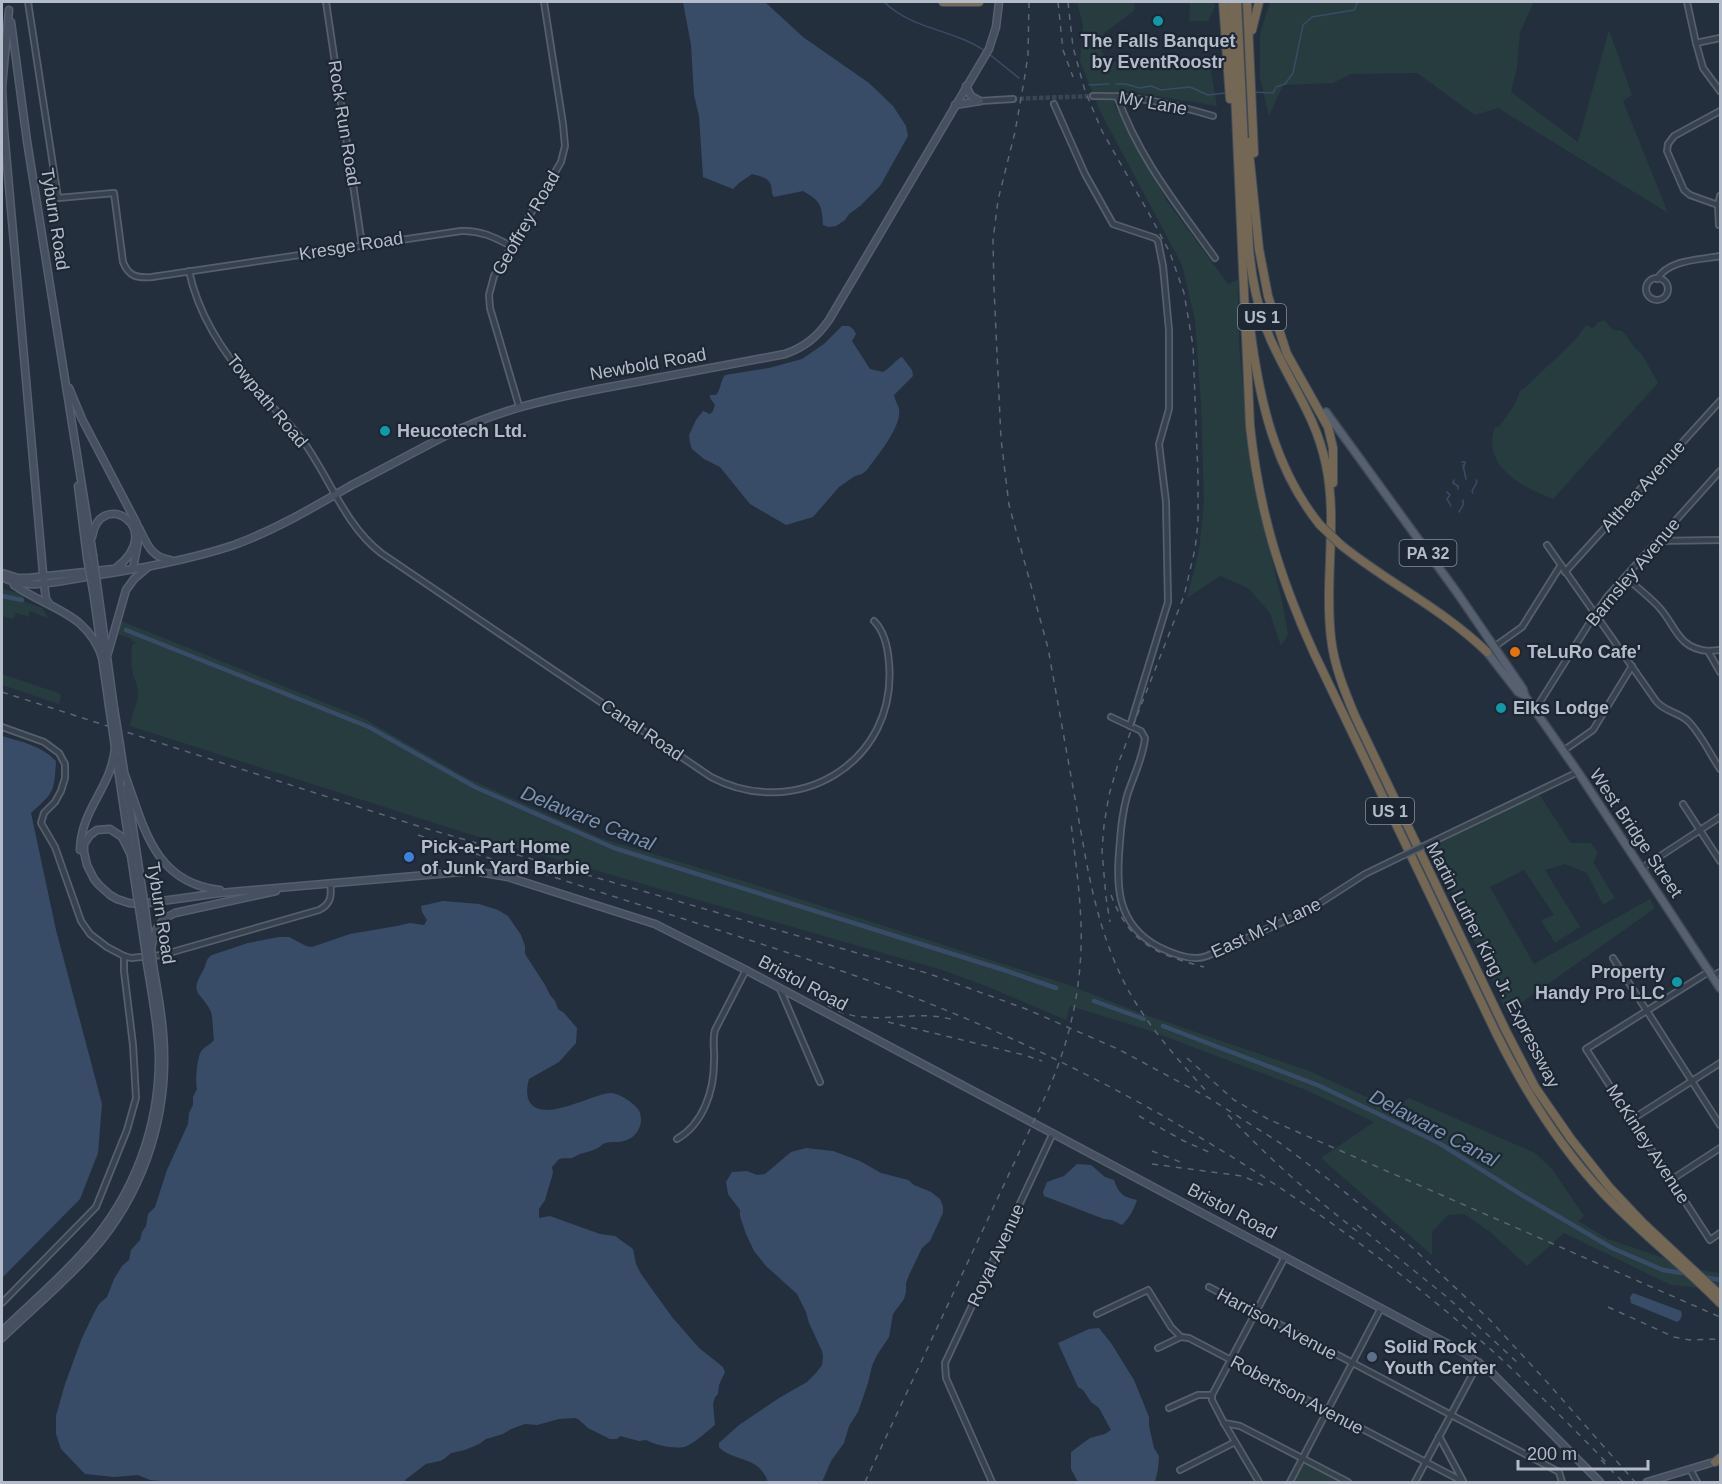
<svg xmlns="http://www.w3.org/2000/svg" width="1722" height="1484" font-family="Helvetica,sans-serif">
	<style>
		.green { fill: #263c3f }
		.water { fill: #394c67 }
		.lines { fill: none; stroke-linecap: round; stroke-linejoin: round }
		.stream { stroke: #394c67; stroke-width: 1.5 }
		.canal { stroke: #394c67; stroke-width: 4.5 }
		.minor-tunnel { stroke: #3a4453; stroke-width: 4.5; stroke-dasharray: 4.5 2; stroke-linecap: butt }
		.minor-casing { stroke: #565f6c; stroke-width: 8 }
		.secondary-casing { stroke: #565f6c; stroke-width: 9 }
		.primary-casing { stroke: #414a57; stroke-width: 10 }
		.motorway-casing { stroke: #434c59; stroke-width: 10 }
		.minor { stroke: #38414e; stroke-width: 4.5 }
		.secondary { stroke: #465061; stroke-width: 6 }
		.primary { stroke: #56606e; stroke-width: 7 }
		.motorway { stroke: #746855; stroke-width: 8 }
		.rail { stroke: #5a6575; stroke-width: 1.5; stroke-dasharray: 6 6; stroke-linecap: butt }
		.minor-bridge-casing { stroke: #565f6c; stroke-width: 8; stroke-linecap: butt }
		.secondary-bridge-casing { stroke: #565f6c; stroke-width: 9; stroke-linecap: butt }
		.motorway-bridge-casing { stroke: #434c59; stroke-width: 10; stroke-linecap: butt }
		.minor-bridge { stroke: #38414e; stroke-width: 4.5 }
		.secondary-bridge { stroke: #465061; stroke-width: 6 }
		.motorway-bridge { stroke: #746855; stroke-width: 8 }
		.culture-dot { fill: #0f9aa8; stroke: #1d2633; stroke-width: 2 }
		.food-dot { fill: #e8710a; stroke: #1d2633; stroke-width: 2 }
		.shop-dot { fill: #3f7fe0; stroke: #1d2633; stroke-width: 2 }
		.service-dot { fill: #5c6f8a; stroke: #1d2633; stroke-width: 2 }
		.labels { text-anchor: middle; stroke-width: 4.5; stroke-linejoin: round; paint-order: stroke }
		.shield { fill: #1d2633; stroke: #878f9c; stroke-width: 1.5 }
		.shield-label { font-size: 16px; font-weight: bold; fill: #b4bcc9 }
		.poi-label { font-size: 18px; font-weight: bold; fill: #b4bcc9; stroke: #1d2633; text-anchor: start }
		.street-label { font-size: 18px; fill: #b4bcc9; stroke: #1d2633 }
		.water-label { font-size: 20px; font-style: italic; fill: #7c92b1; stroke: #1d2633 }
	</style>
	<rect width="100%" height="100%" fill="#242f3e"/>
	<g class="green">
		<path d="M1077,2h57l1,8 -32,24 -1,18 8,10 99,-1 8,45 -97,-16 -6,14 53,97 61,83 10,-4 1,64 12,130 31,127 6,33 -7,12 -11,-33 -22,-25 -28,-12 -33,22 12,-48 5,-48 -3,-99 -6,-83 -13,-55 -82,-154 -20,-50 3,-36z"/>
		<path d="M1189,2h25l1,5 -7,14h-19l1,-17z"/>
		<path d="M1270,2h264l-14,30 -3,36 -6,24 67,50 31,-112 23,65 -9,6 45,112 -170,-105 -23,7 -58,-42 -66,1 -18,9 -50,2 -14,31 -9,-38v-44z"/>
		<path d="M1604,320l9,10 9,1c6,6 13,19 19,22l17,30 -105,116c-31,-12 -72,-33 -58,-72h4l16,-23 5,-13 5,-3c16,-17 34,-31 50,-48 4,-4 7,-11 12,-15l4,3 4,-1 2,-4z"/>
		<path d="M2,589l22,5 -1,7 19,7 6,10 -19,-7v6l-13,-4 -3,6 -11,-3z"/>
		<path d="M121,621l242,97 104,60 136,61 137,41 329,105 71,28 169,58 84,38 16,-11 126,55 17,16 32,47 -6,5 30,18 91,31 21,3v17l-49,-5 -107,-52 -37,33 -38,-35 -25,-17 -16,1 -16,17v23l-111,-97 53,-36 -68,-32 -161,-61 -75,-23 -4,14 -80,-34 -44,-16 -470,-135 -342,-109c1,-12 8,-21 8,-33 0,-7 -3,-13 -5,-19 -2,-9 -2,-20 -1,-29l4,-2 -5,-2 1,-2 -14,-5z"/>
		<path d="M2,674l59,20 -2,10 -57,-19z"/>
		<path d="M1537,791l34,52h20l7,10 -5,9 22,36 -12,7 -16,-32 -22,-9 -20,6 35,57 -25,16 -14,-23 13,-5 -30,-45 -34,17 44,77 116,-65 5,9 -148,105 -77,-170z"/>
		<path d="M1304,1464h2l36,18h-48z"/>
	</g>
	<g class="water">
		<path d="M683,2h82l38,35 66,46 24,23 13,20 2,10 -28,50 -20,20 -11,8 -4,6 -9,6 -7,1 -6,-2c-1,-21 -3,-24 -20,-34l-29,6 -2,-3c0,-16 -6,-16 -20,-20l-13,9 -6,6 -30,-12 -4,-61 -5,-21 -3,-50z"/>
		<path d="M842,326h7l5,4 2,4 -4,7 18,28 13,3c8,-4 13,-13 19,-15l10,13 1,6 -19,19c1,6 4,9 5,14 3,18 -22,47 -32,61l-5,4 -7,2 -16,11 -26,30 -27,8 -36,-21 -30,-37 -16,-8 -12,-10 -2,-6 -1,-8 7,-15 7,-9 7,3 3,-3 2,-6 -5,-7v-3h6c5,-6 4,-13 9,-20l44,-7 33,-9 22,-15z"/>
		<path d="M2,736c20,6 38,9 54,25 -2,32 -2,31 -25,52l25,117 46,174 -4,49 -18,46 -78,79z"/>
		<path d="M443,901l36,3 19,6 10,6 13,19 4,11v8l20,31 5,10 5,6 3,8 6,4 13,15 -1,15 -17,19 -30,17c-2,7 -3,15 0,22 13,24 64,-8 82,-8 8,0 27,12 29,20 4,12 -4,25 -16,28 -6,2 -13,0 -19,2 -4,2 -4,3 -7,5 -6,3 -12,4 -18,6 -3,1 -5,3 -8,4 -5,1 -10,-1 -14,2 0,0 -5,6 -6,7l1,6 -8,27 -6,9v9l11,-2 50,18 15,2 18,13 3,15 5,10 31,43 27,31 24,19 2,5 -6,13 -1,9 -3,3 -2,7 2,21c-9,7 -21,19 -31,22 -12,2 -28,-2 -38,-7l-7,1 -19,-5 -3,3h-7l-22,-11 -10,-9 -3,-1 -16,1 -22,6 -12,-1 -14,5 -8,5 -17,5 -7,5 -14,6 -14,3 -7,6 -4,2 -14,3 -21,16v2h-230l-25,-2 -12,-5 -24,2 -29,-3 -24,-25 -5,-15v-18l9,-32 17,-46 11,-23 6,-11 8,-7 7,-18 8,-13 7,-6 2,-10 9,-10 2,-8 4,-6 2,-12 7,-7 12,-37 21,-46 1,-11 4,-8v-8l4,-8c-2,-8 0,-33 5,-39 4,-4 9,-6 12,-10 -1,-7 -1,-22 -3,-28 -9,-20 -23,-17 -8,-41 4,-7 2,-12 9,-16l36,-12 31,-6h10l17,9 6,1 38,-13 47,-8 13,-3 14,2 3,-5 -5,-8 -1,-6z"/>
		<path d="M806,1148l27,3 27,10 21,12 27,7 6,5 17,7 9,7 3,8v6l-13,28 -8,7 -13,27 -3,8v9l-2,7 -11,15 -4,23 -12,18 -5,11 -4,17 -10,29 -9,14 -5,17 -13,18 -9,21h-54c-1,-2 -2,-6 -4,-8 -9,-17 -34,-14 -45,-27v-4l20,-18 40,-27 28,-16 9,-9 6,-8 1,-8 -1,-6 -13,-28 -3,-11 -9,-18 -31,-28 -12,-15 -8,-17 -6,-18v-6l-12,-16 -2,-12 6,-10 15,-1 10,4 8,-1 26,-22z"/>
		<path d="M1077,1164l14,1 14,12 9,3c4,13 10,18 23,20 -3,9 -7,17 -15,25l-10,-5 -8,-1 -60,-23 -1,-4 4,-10 17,-6z"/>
		<path d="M1633,1293l48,18 1,4 -2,5 -3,2 -46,-19 -1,-6z"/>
		<path d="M1099,1328l12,15 23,37 15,37v9l5,22 5,8 -1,13 -3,13h-77l-7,-13v-17l19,-14 15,-4 6,-4 -12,-22 -8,-6 -8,-12 -5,-3 -20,-44 31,-14z"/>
	</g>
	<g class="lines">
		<g class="stream">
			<path d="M884,2c29,28 69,27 101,49"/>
			<path d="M989,54l30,24"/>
			<path d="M1116,84h9l15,4 11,-2 10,4 29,-3 18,8 17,-2"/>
			<path d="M1089,85l20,-1"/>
			<path d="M1254,92l19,1 3,-6 9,-3 8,-11 10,-48 9,-8 42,-7 4,-8"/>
			<path d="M1462,462h3l-1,4"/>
			<path d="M1463,465l3,14"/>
			<path d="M1454,480l-1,3 5,3v3"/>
			<path d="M1447,492l3,3 -3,4 4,7"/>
			<path d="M1473,493l-1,-2 5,-9 -1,-2"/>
			<path d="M1459,512l4,-7v-5"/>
		</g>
		<g class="canal">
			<path d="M2,596l20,4"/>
			<path d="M126,630l243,97 106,60 139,61 390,122 52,18"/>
			<path d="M1094,1001l50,18"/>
			<path d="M1163,1026l157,60 119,57 86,54 87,51 51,22 19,3"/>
			<path d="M1704,1277l16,3"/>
		</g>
		<path class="minor-tunnel" d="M1013,99l80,-3"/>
		<defs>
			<g id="minor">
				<path d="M28,2l30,196 56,-5 9,69c6,15 14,16 29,15l309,-46c19,-1 33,6 50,15"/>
				<path d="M326,2l36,243"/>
				<path d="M1687,2l9,41 7,25 17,23"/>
				<path d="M1696,43l24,-5"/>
				<path d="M1093,96c42,-1 80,8 120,20"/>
				<path d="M1117,96c21,61 61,110 98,162"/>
				<path d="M980,101l33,-2"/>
				<path d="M1054,104l31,70 28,50 42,14 3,3 5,25 6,64v79l-10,35 7,58 2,100 -38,124"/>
				<path d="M1718,205l-28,-10 -6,-5 -17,-39 1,-7 6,-8 46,-25"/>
				<path d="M1719,225l-1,-20 2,-9"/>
				<path d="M189,271c10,47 38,88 70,122 15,16 31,30 44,48 27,37 41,83 78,112l330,224c85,45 187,-14 178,-114 -1,-15 -4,-31 -15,-42"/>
				<circle cx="1657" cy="289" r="11"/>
				<path d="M1657,279c12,-20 43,-19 63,-23"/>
				<path d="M519,406l-29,-98 -1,-13 5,-19 67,-114 4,-16 -2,-22 -19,-122"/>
				<path d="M1657,541l63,-1"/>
				<path d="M1547,545l109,156c9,11 22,11 32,20 13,13 22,33 32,48"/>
				<path d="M1565,572l155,-171"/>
				<path d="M1625,577c11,9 22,18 32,28 19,19 19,43 51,46l12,21"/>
				<path d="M1494,647l28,-20 39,-62"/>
				<path d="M1708,651l12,-1"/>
				<path d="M1535,710l60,-96 12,-17 113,-126"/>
				<path d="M1111,717l30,14 4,7c-2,20 -12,39 -18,58 -4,15 -6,30 -7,45 -4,43 -5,83 39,106 14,7 33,15 48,9l102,-46 56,-36 33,-16"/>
				<path d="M2,727l42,15 15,11 6,11v14l-4,13 -6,11 -11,11 -3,10 14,24 26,74 9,13 17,13 17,9 7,2 31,-3 157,-45c12,-6 13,-14 11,-27"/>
				<path d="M1563,751l30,-21 39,-64"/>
				<path d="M1683,804l37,57"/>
				<path d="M1430,843l148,-71"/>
				<path d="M1642,868l78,-51"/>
				<path d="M1613,958l107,167"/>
				<path d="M1710,971l-124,78 124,191 10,-7"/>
				<path d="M1713,976l7,-4"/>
				<path d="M780,989l40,93"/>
				<path d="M1631,1120l89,-57"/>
				<path d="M677,1139c26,-15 37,-48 37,-77 1,-11 -2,-21 1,-32l31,-60"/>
				<path d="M1671,1180l49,-32"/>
				<path d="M1209,1287l350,185 3,10"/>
				<path d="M2,1303l94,-96 31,-77 9,-32 -3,-53 -9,-74v-15"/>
				<path d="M1097,1314l51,-24 23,37 10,10 8,1 273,143"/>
				<path d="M1158,1348l23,-11"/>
				<path d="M1212,1395l73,-138"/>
				<path d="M1212,1395v5l12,23 35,59"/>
				<path d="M1169,1408l29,-13h14"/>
				<path d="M1224,1423l16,3 108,56"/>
				<path d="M1439,1436l24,45"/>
				<path d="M1690,1469l7,13"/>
				<path d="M1180,1470l55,-28"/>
				<path d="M992,1482l-46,-104 -1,-15 108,-230"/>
				<path d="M1290,1482l91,-174"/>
				<path d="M1415,1482l64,-120"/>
			</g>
			<g id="secondary">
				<path d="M9,10l-7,77 2,43 40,454 2,15 4,6"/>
				<path d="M11,22l16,119 66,414"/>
				<path d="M966,86l5,10 9,5"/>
				<path d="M955,105l25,-4"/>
				<path d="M69,388l13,31 55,105 1,18 -5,27"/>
				<path d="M78,486l9,72"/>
				<path d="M139,528c8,16 12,29 31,32"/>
				<path d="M92,537c8,-50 76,-9 24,31"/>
				<path d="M2,573l16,5h10l95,-10"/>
				<path d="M2,577c25,14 57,4 84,0 50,-8 100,-16 148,-32 41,-15 80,-38 118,-60 31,-16 62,-33 93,-49 51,-25 98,-36 154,-47 62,-12 124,-23 186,-35 20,-7 32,-17 44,-34l160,-271 7,-22 3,-25"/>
				<path d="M14,585c36,25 74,27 89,75"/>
				<path d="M93,591l8,56"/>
				<path d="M98,591l16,117"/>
				<path d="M108,653l18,-63 8,-11 14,-12"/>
				<path d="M102,657l7,49"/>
				<path d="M120,745l5,33"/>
				<path d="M116,756l21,140"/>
				<path d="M125,775c19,52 29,108 95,115"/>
				<path d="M127,788l16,107"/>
				<path d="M80,850c1,-42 32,-62 35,-103"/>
				<path d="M132,857l-10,-20 -12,-8 -13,1 -7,5 -6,9v8l3,13 7,14 5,6 11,10 7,4 12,4 11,1 80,-11 253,-22 35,6 147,47 91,46 717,382 27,19 110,111"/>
				<path d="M140,914l5,34"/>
				<path d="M146,915l4,30"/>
				<path d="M151,949c4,-19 6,-28 24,-36l101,-22"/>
				<path d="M2,1331c28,-27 59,-53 85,-83 47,-53 73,-122 72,-193 -1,-30 -7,-61 -12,-91"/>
				<path d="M2,1338c30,-29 64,-57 92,-89 46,-53 71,-123 70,-193 0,-31 -6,-61 -11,-91"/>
				<path d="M1647,1482l70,-21"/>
			</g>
			<g id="primary">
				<path d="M1326,412l132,182 65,95 2,7 53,76 142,216"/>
				<path d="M1487,652l31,40 7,4"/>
			</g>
			<g id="motorway">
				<path d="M943,2h36"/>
				<path d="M1223,2l7,97"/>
				<path d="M1231,2l19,424c9,84 29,150 64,227l183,382c29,58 63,112 107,159 37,39 79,71 116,109"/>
				<path d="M1237,2l12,246c3,36 11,72 28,105 19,39 40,68 49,112 12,57 -2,115 5,173 3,27 13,52 24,78l151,315 29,56 36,52 39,49 33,35 77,72"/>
				<path d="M1247,2l7,151"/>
				<path d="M1252,30l7,-28"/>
				<path d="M1248,142l11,107 9,47 19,58 41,73 5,21v35"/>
				<path d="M1250,327c9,71 24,141 70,198"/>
				<path d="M1341,545c47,38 102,64 146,107"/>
				<path d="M1715,1462l5,-4"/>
			</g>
		</defs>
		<use href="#minor" class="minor-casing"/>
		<use href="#secondary" class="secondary-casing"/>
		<use href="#primary" class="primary-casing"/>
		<use href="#motorway" class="motorway-casing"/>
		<use href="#minor" class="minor"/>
		<use href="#secondary" class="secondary"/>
		<use href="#primary" class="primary"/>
		<use href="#motorway" class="motorway"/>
		<g class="rail">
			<path d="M1029,2l-1,53 -4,26 -9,51 -17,68 -5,40 1,48 7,151 8,66 39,143 38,212c9,47 21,93 45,135 21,36 49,67 77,98"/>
			<path d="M1058,2l5,48 10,27"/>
			<path d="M1068,2l5,45 12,44 17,40 50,88 18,34 14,40 9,53 5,130v47l-3,26 -11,47 -66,168 -9,31 -5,30 -2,26 4,46 4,25"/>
			<path d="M2,692l419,135 509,147 96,35 92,40 91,49 71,45 56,42 66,53 88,82 57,62 88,100"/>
			<path d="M418,835l86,28"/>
			<path d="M498,859c71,23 142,46 214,69 84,27 167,54 248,88 195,82 379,198 537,339 38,35 74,71 110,108"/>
			<path d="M1111,895c19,49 45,59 93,72"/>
			<path d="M817,999c10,6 19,12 30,15 35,10 72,-5 107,6"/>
			<path d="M888,1022l136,33 18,6"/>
			<path d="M1187,1058l47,42 34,19 452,198"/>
			<path d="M1228,1115c41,44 86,83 134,120"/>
			<path d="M1139,1116l45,25 27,12"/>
			<path d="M1152,1151l31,12"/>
			<path d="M1152,1164l90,12 21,9"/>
			<path d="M1357,1225l90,72 72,67"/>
			<path d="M1608,1307l66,30 16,3 30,-1"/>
			<path d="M1601,1460l22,22"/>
			<path d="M865,1482l180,-385c25,-54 38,-113 36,-172 -1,-34 -6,-68 -10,-102"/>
		</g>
		<defs>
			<path id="minor-bridge" d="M1398,858l32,-15"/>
			<g id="secondary-bridge">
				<path d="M93,555l5,36"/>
				<path d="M87,558l6,33"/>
				<path d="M109,706l6,41"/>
				<path d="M114,708l6,37"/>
				<path d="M143,895l3,20"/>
				<path d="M137,896l3,18"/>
				<path d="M145,948l2,16"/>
				<path d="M151,949l2,16"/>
			</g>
			<path id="motorway-bridge" d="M1320,525l21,20"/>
		</defs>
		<use href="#minor-bridge" class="minor-bridge-casing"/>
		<use href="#secondary-bridge" class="secondary-bridge-casing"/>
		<use href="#motorway-bridge" class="motorway-bridge-casing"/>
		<use href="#minor-bridge" class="minor-bridge"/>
		<use href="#secondary-bridge" class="secondary-bridge"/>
		<use href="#motorway-bridge" class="motorway-bridge"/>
	</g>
	<g class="culture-dot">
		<circle cx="1158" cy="21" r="6"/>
		<circle cx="385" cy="431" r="6"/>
		<circle cx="1501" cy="708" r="6"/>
		<circle cx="1677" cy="982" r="6"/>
	</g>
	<circle class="food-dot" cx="1515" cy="652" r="6"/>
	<circle class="shop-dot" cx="409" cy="857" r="6"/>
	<circle class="service-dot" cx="1372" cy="1357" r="6"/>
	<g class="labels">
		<g class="shield">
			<rect x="1238" y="304" width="48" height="26" rx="4.5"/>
			<rect x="1399.5" y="540" width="57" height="26" rx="4.5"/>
			<rect x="1366" y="798" width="48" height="26" rx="4.5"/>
		</g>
		<g class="shield-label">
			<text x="1262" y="323">US 1</text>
			<text x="1428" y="559">PA 32</text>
			<text x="1390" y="817">US 1</text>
		</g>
		<g class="poi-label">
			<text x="1158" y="47" text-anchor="middle">The Falls Banquet<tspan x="1158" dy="21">by EventRoostr</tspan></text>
			<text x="397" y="437">Heucotech Ltd.</text>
			<text x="1527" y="658">TeLuRo Cafe'</text>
			<text x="1513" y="714">Elks Lodge</text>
			<text x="421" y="853">Pick-a-Part Home<tspan x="421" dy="21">of Junk Yard Barbie</tspan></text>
			<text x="1665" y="978" text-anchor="end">Property<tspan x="1665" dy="21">Handy Pro LLC</tspan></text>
			<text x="1384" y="1353">Solid Rock<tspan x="1384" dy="21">Youth Center</tspan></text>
		</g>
		<g class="street-label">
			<text transform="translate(1153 103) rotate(10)" y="6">My Lane</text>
			<text transform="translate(344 123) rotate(81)" y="6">Rock Run Road</text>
			<text transform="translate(55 219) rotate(81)" y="6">Tyburn Road</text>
			<text transform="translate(526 223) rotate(-60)" y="6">Geoffrey Road</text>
			<text transform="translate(351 246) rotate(-9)" y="6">Kresge Road</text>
			<text transform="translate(648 364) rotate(-10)" y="6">Newbold Road</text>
			<text transform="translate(267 401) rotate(50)" y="6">Towpath Road</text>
			<text transform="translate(1643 486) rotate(-48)" y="6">Althea Avenue</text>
			<text transform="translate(1633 572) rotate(-50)" y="6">Barnsley Avenue</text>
			<text transform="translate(642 730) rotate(34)" y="6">Canal Road</text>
			<text transform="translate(1636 833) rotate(56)" y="6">West Bridge Street</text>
			<text transform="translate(161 913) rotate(81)" y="6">Tyburn Road</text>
			<text transform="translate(1266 928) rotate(-25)" y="6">East M-Y Lane</text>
			<text transform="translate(1493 965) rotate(63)" y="6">Martin Luther King Jr. Expressway</text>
			<text transform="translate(803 983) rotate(28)" y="6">Bristol Road</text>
			<text transform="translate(1648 1144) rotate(57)" y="6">McKinley Avenue</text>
			<text transform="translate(1232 1211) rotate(28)" y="6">Bristol Road</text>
			<text transform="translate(996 1255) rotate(-65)" y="6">Royal Avenue</text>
			<text transform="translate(1277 1324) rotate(28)" y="6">Harrison Avenue</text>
			<text transform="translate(1297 1395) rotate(28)" y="6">Robertson Avenue</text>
		</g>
		<g class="water-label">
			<text transform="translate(588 818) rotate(22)" y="7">Delaware Canal</text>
			<text transform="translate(1434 1128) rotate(28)" y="7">Delaware Canal</text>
		</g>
	</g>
	<rect width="1722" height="1484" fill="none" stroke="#b4bcc9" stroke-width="6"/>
	<path d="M1518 1460v9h130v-9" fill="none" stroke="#b4bcc9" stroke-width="3"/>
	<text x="1527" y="1460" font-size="18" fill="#b4bcc9" stroke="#1d2633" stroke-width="4.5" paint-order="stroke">200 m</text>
</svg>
